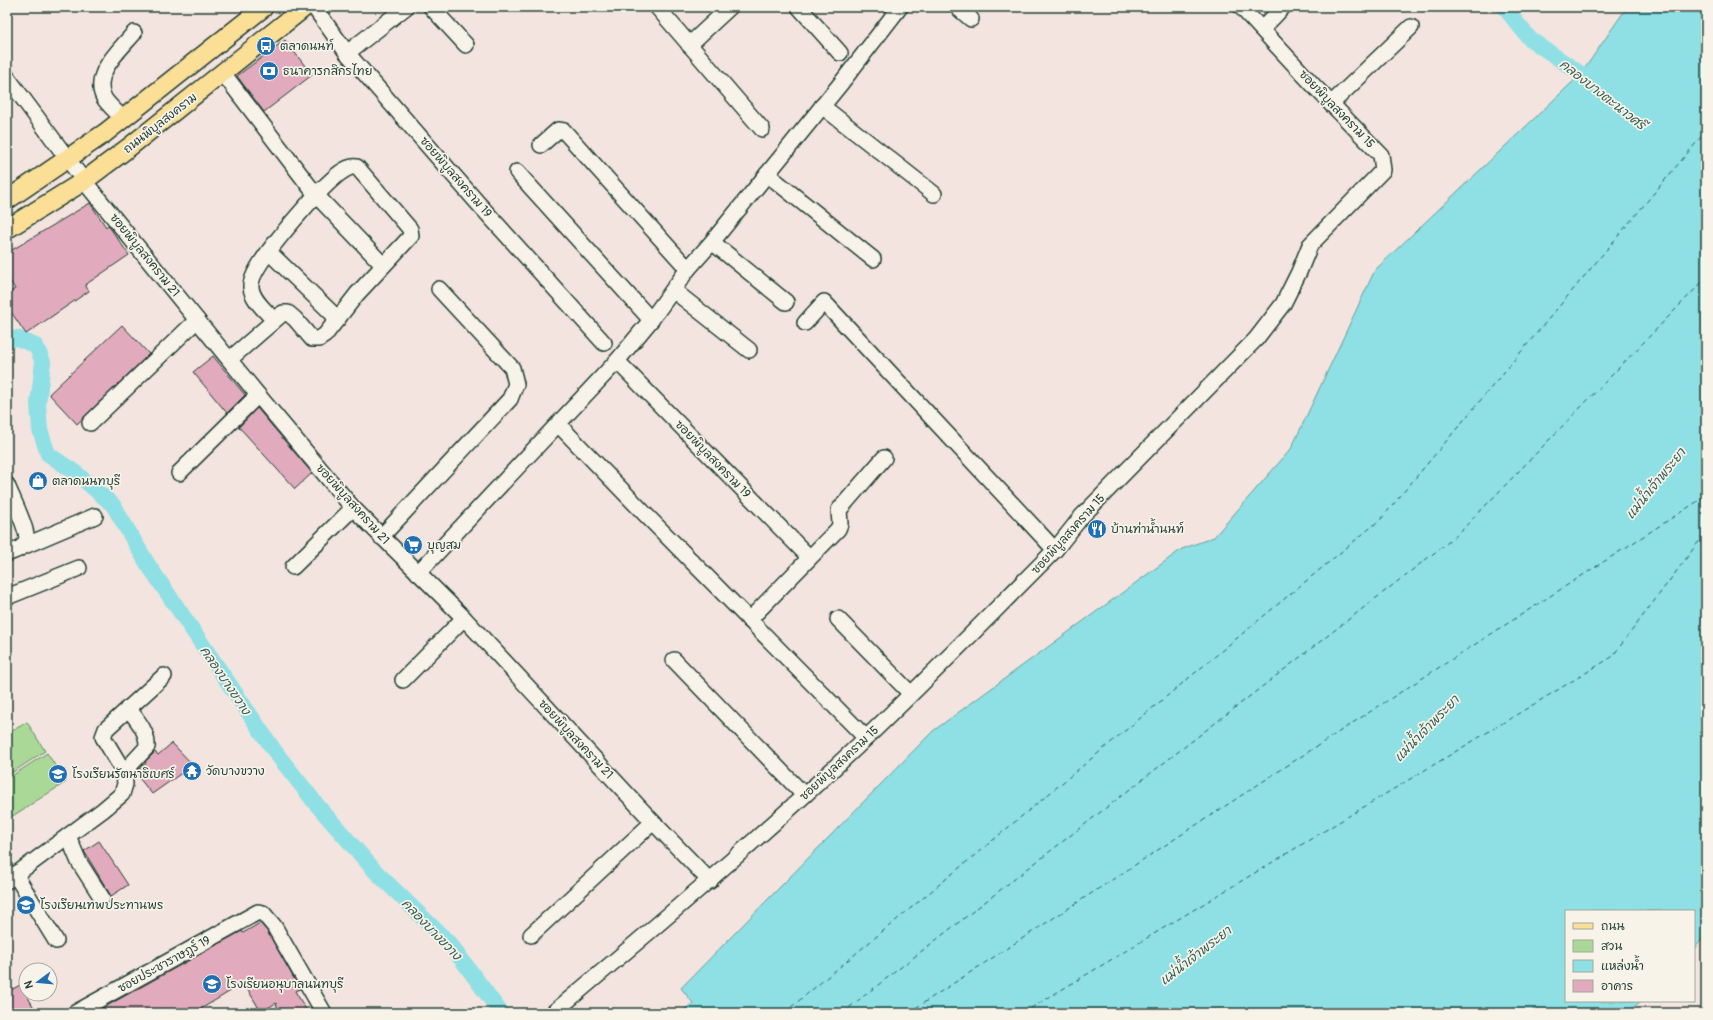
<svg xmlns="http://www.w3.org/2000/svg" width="1713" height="1020" font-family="Pangolin,'Playpen Sans Thai',sans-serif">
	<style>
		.green { fill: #aad897; stroke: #648a66 }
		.water { fill: #8ee0e4; stroke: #629f9e }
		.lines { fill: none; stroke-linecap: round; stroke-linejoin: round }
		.canal { stroke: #8ee0e4; stroke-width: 16 }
		.ferry { stroke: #355e57; stroke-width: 1; stroke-dasharray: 5 4; stroke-linecap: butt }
		.building { fill: #e2aabd; stroke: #1f3d34 }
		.minor-casing { stroke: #1f3d34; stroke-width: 18 }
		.major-casing { stroke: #1f3d34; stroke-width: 21 }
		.minor { stroke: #f7f3e8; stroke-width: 15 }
		.major { stroke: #fbdf96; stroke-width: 18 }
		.labels { text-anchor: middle; stroke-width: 3.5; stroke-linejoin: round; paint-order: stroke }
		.poi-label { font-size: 12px; fill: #1f3d34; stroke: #f7f3e8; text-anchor: start }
		.street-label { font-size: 12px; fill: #1f3d34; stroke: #f7f3e8 }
		.water-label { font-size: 13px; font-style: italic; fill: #355e57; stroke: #f7f3e8 }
	</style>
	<rect width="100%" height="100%" fill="#f3e4df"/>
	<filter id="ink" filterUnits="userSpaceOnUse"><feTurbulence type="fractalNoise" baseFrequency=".025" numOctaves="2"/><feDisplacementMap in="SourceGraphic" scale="8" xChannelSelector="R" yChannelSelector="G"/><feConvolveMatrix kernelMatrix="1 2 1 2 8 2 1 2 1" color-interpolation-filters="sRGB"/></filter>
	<g filter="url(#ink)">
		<g class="green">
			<path d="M27,722l18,29 -38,25v-42z"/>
			<path d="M47,753l19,29 -55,35 -4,-7v-31z"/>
		</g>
		<path class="water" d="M1627,7h79v928l-12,14v-38h-128v90h75l-14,12h-947l13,-10 -12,-15 252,-257 249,-182 32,-12 77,-88 84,-179 206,-196z"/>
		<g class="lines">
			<g class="canal">
				<path d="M1504,7l26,32 51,35 16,13"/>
				<path d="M7,340l10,-2 19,8 7,16 -5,42 2,26 8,24 28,19 37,32 34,58 129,190 41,52 58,66 76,74 50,68"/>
			</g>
			<g class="ferry">
				<path d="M784,1013l597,-494 325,-388"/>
				<path d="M842,1013l614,-477 250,-258"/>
				<path d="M908,1013l443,-289 355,-228"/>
				<path d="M1023,1013l589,-356 94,-125"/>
			</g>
		</g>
		<g class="building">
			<path d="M285,40l27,35 -48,37 -27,-36z"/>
			<path d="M90,203l16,24 2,-2 21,30 -44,30 4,6 -63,43 -19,-28v-12l8,-5 -8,-13v-23z"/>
			<path d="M122,325l27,29 -72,70 -28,-30z"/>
			<path d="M213,356l32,39 -18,18 -34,-41z"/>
			<path d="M257,408l55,65 -17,16 -56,-62z"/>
			<path d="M172,743l21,22 -41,29 -17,-21 11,-10 -1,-1 10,-10 3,3z"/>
			<path d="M99,841l29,44 -17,11 -27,-45z"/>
			<path d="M260,923l7,8 33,58 -5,2 13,22h-29l-3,-10 -15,9 -17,-29 -50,30h-100l148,-82 1,2z"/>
			<path d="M22,984l4,10 11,19h-30v-21z"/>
		</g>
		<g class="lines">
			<defs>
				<g id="minor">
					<path d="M314,7l33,46 129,148 128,142"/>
					<path d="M431,7l35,38"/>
					<path d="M657,7l105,122"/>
					<path d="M799,7l41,46"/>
					<path d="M957,7l14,12"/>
					<path d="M1262,29l21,-22"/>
					<path d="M689,45l41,-38"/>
					<path d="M347,53l59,-46"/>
					<path d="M223,73l93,122c10,-9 28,-31 41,-28l53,62 1,7 -54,58 -32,41 -6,4h-7l-17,-20 -7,-6h-5l-53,46"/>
					<path d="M7,77l77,104 174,214 95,113 111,110 189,204 57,59"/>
					<path d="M1331,104l80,-77"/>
					<path d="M822,106l112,88"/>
					<path d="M123,119c-6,-7 -15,-14 -19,-21 -13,-24 17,-49 30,-65"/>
					<path d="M541,145l17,-15 6,1 124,138"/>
					<path d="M517,172l134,148"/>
					<path d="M767,174l106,85"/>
					<path d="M712,242l74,60"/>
					<path d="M269,252l69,67"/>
					<path d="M673,290l76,60"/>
					<path d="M274,320c-8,-9 -22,-20 -23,-33 -2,-19 51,-76 65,-92l67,70"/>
					<path d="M805,323l19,-21 231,248"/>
					<path d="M617,361l192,196"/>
					<path d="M90,423l107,-103"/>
					<path d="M558,424l88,91 220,223"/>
					<path d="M179,473l79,-78"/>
					<path d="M7,485c4,11 23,48 19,57 -3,7 -13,9 -19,12"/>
					<path d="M381,537l129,-138 6,-15 -4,-16 -73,-79"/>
					<path d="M22,547l73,-31"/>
					<path d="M293,567l60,-59"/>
					<path d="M418,573l199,-212 34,-41 37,-51 24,-27 130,-160 58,-75"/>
					<path d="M7,597l72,-29"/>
					<path d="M838,619l73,75"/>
					<path d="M749,620l89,-91 2,-5 -1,-14 45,-52"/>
					<path d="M674,660l130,135"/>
					<path d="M403,680l61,-62"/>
					<path d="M124,772l23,-25c1,-15 -10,-27 -19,-39"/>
					<path d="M68,836l11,26 23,36"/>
					<path d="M15,874l41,67"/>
					<path d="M7,881l96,-71 19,-16 3,-10 -1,-12 -21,-35 3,-8 58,-53"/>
					<path d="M531,935l122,-113"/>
					<path d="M75,1013l183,-101 5,1 11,13 50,87"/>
					<path d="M553,1013c106,-89 212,-179 312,-274 65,-62 127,-126 190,-189l27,-34 174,-177 27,-35 16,-32 11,-27 73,-75 -2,-15 -65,-67 -75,-81"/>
				</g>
				<g id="major">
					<path d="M7,200l98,-67 159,-126"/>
					<path d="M7,229l77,-48 44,-33 177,-141"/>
				</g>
			</defs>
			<use href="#minor" class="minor-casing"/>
			<use href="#major" class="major-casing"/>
			<use href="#minor" class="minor"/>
			<use href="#major" class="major"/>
		</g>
	</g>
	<defs>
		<symbol id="bus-disc" viewBox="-11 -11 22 22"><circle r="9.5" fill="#1f6fb2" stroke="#f7f3e8"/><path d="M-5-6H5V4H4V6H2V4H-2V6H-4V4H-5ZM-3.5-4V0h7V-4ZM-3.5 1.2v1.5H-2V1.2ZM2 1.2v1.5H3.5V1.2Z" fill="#fff"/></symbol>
		<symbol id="bank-disc" viewBox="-11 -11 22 22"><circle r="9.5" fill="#1f6fb2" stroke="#f7f3e8"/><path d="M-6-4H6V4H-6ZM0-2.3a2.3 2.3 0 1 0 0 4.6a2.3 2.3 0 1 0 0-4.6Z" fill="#fff"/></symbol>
		<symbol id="shop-disc" viewBox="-11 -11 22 22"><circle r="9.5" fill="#1f6fb2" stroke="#f7f3e8"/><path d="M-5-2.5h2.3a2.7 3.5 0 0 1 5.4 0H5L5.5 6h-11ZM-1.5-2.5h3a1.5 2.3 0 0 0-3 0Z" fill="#fff"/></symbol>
		<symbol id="restaurant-disc" viewBox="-11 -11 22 22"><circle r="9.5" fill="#1f6fb2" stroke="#f7f3e8"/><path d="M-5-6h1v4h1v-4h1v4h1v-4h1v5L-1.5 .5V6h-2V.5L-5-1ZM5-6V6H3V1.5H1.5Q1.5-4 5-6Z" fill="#fff"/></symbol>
		<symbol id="supermarket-disc" viewBox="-11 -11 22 22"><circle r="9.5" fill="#1f6fb2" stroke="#f7f3e8"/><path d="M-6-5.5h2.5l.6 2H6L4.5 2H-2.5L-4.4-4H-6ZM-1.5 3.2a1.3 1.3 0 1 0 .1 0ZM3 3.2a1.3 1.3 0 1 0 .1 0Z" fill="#fff"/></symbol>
		<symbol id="temple-disc" viewBox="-11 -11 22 22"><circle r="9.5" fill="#1f6fb2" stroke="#f7f3e8"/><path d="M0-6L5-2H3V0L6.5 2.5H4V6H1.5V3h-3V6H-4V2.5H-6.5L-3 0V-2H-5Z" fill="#fff"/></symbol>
		<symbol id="school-disc" viewBox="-11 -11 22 22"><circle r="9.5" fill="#1f6fb2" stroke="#f7f3e8"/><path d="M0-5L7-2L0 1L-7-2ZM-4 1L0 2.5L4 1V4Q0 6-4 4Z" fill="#fff"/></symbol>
	</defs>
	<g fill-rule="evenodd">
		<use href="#bus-disc" x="255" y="35" width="22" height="22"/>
		<use href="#bank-disc" x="258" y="60" width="22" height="22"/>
		<use href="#shop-disc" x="27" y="470" width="22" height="22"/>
		<use href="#restaurant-disc" x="1086" y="518" width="22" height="22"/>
		<use href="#supermarket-disc" x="402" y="534" width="22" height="22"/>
		<use href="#temple-disc" x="181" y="760" width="22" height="22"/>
		<use href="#school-disc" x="47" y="763" width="22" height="22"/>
		<use href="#school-disc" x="15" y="894" width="22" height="22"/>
		<use href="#school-disc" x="201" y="973" width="22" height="22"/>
	</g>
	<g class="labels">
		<g class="poi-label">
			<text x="280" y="50">ตลาดนนท์</text>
			<text x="283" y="75">ธนาคารกสิกรไทย</text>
			<text x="52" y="485">ตลาดนนทบุรี</text>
			<text x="1111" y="533">บ้านท่าน้ำนนท์</text>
			<text x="427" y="549">บุญสม</text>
			<text x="206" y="775">วัดบางขวาง</text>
			<text x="72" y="778">โรงเรียนรัตนาธิเบศร์</text>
			<text x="40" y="909">โรงเรียนเทพประทานพร</text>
			<text x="226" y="988">โรงเรียนอนุบาลนนทบุรี</text>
		</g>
		<g class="street-label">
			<text transform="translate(1337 109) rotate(46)" y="4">ซอยพิบูลสงคราม 15</text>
			<text transform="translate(160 123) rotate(-38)" y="4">ถนนพิบูลสงคราม</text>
			<text transform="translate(456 177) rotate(49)" y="4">ซอยพิบูลสงคราม 19</text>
			<text transform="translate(145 255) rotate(51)" y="4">ซอยพิบูลสงคราม 21</text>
			<text transform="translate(713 459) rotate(46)" y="4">ซอยพิบูลสงคราม 19</text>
			<text transform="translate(353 504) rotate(48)" y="4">ซอยพิบูลสงคราม 21</text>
			<text transform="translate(1068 534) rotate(-48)" y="4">ซอยพิบูลสงคราม 15</text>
			<text transform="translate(576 739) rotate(47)" y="4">ซอยพิบูลสงคราม 21</text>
			<text transform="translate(839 763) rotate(-43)" y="4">ซอยพิบูลสงคราม 15</text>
			<text transform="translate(164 964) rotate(-29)" y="4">ซอยประชาราษฎร์ 19</text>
		</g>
		<g class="water-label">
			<text transform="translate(1603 94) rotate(38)" y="5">คลองบางตะนาวศรี</text>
			<text transform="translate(1655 483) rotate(-51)" y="5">แม่น้ำเจ้าพระยา</text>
			<text transform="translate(226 680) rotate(56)" y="5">คลองบางขวาง</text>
			<text transform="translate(1426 728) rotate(-46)" y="5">แม่น้ำเจ้าพระยา</text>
			<text transform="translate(432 929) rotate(46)" y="5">คลองบางขวาง</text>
			<text transform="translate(1195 955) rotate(-38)" y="5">แม่น้ำเจ้าพระยา</text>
		</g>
	</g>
	<rect width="1713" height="1020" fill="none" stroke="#f7f3e8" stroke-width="24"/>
	<rect x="12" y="12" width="1689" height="996" fill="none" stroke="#1f3d34" stroke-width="1.5" filter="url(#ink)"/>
	<rect x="1565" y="910" width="130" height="92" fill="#f7f3e8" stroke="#a1aaa0"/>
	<rect x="1573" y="923" width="20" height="6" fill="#fbdf96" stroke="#a1aaa0"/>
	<text x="1601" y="930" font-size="12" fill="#1f3d34">ถนน</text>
	<rect x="1573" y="940" width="20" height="12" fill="#aad897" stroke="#a1aaa0"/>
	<text x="1601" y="950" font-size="12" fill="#1f3d34">สวน</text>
	<rect x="1573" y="960" width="20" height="12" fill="#8ee0e4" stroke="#a1aaa0"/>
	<text x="1601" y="970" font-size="12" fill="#1f3d34">แหล่งน้ำ</text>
	<rect x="1573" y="980" width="20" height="12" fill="#e2aabd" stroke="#a1aaa0"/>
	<text x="1601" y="990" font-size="12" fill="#1f3d34">อาคาร</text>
	<g transform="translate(38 982) rotate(254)"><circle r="19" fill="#f7f3e8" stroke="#a1aaa0"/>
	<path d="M0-3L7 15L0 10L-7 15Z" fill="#1f6fb2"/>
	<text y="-6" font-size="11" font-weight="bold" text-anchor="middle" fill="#1f3d34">N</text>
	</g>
</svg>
